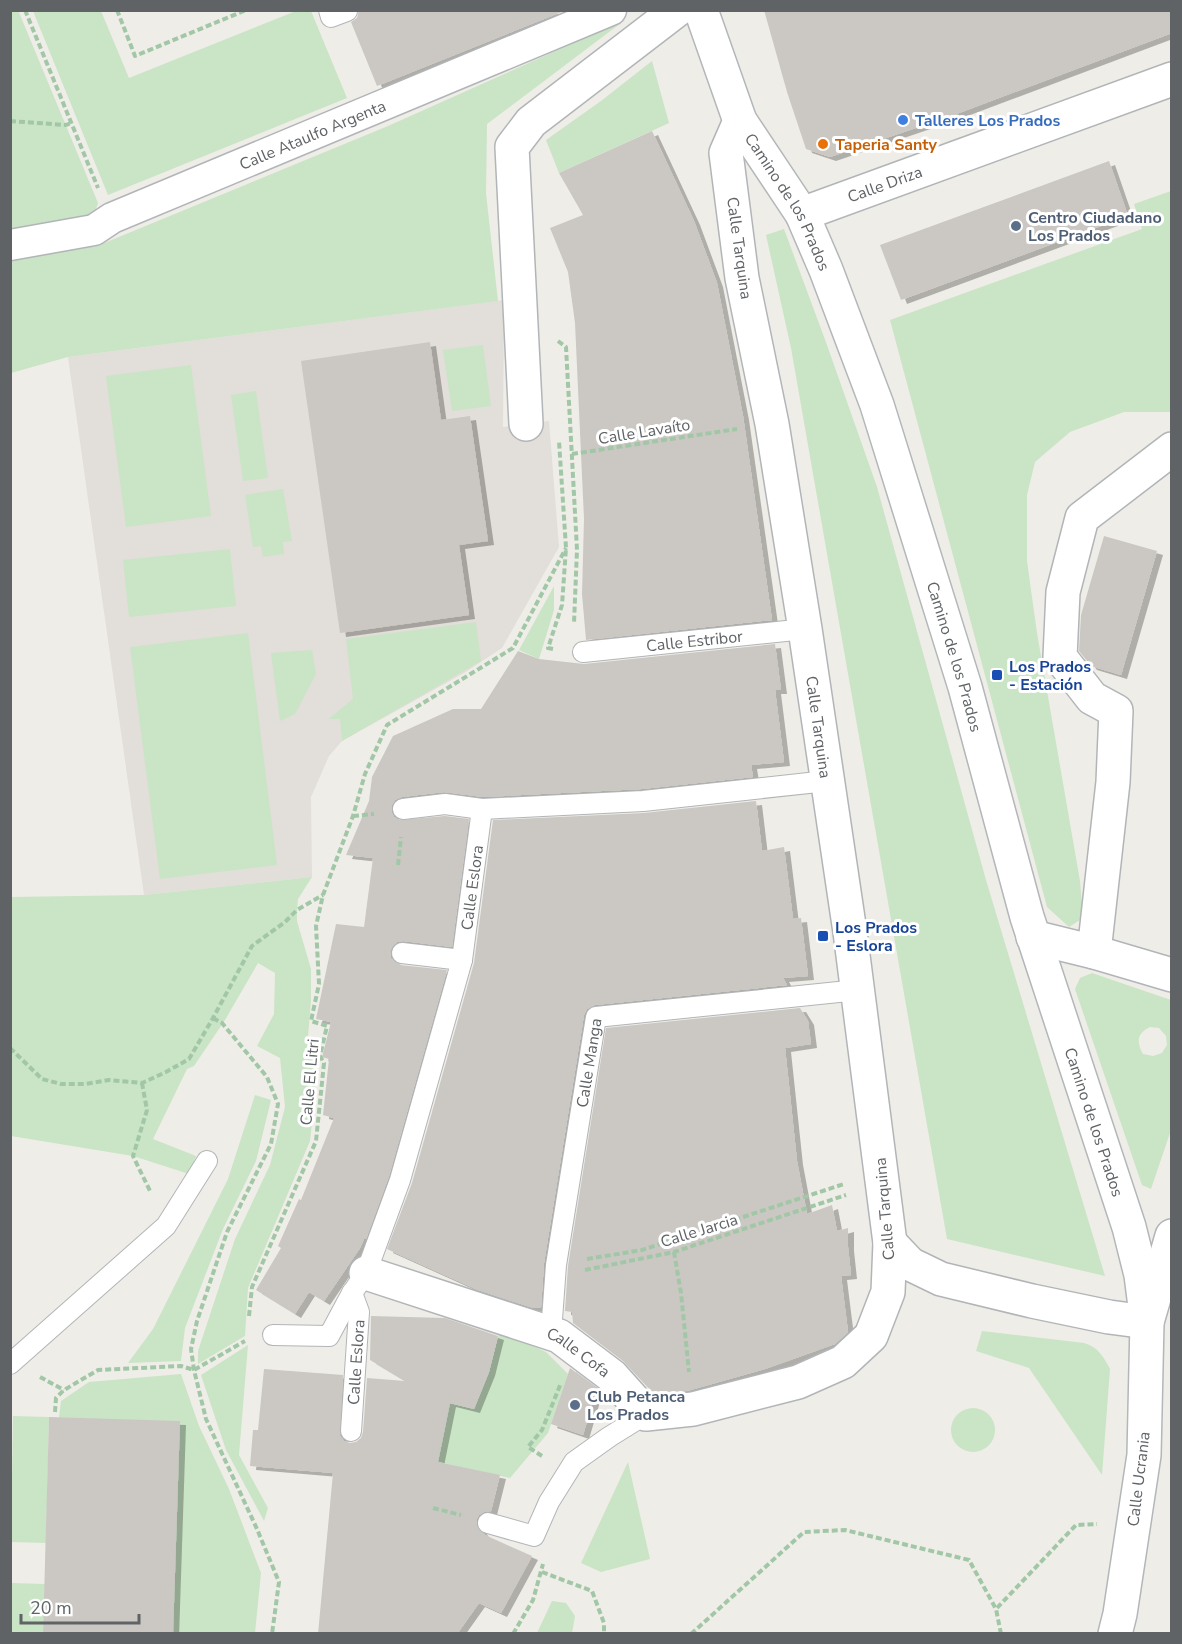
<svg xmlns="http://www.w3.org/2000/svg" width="1182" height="1644" font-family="'Nunito Sans',sans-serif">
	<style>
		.education { fill: #e2ded9 }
		.green { fill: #cae4c6; fill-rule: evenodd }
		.building { fill: #cbc8c4; filter: url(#shadow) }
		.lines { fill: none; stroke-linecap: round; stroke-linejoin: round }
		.service-casing { stroke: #b2b5b8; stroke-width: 22 }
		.pedestrian-casing { stroke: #b2b5b8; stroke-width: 33 }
		.minor-casing { stroke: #b2b5b8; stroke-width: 36 }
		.secondary-casing { stroke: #b3b7ba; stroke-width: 36 }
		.path { stroke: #a2c7a7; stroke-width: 4; stroke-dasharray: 6 3; stroke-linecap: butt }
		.service { stroke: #fff; stroke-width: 20 }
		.pedestrian { stroke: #fff; stroke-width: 30 }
		.minor { stroke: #fff; stroke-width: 33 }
		.secondary { stroke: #fff; stroke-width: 33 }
		.shop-dot { fill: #3f7fe0; stroke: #fff; stroke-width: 2 }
		.food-dot { fill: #e8710a; stroke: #fff; stroke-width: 2 }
		.service-dot { fill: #5c6f8a; stroke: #fff; stroke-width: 2 }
		.transit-dot { fill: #1a4fb4; stroke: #fff; stroke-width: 2 }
		.labels { text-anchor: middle; stroke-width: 6; stroke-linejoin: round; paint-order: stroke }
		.shop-label { font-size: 16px; font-weight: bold; fill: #366cbe; stroke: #fff; text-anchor: start }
		.street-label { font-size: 16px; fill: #5f6366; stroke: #fff }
		.food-label { font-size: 16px; font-weight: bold; fill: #c56008; stroke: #fff; text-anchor: start }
		.service-label { font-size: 16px; font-weight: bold; fill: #4e5e75; stroke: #fff; text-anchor: start }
		.transit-label { font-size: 16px; font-weight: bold; fill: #164399; stroke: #fff; text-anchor: start }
	</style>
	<defs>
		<filter id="shadow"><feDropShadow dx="6" dy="4" stdDeviation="0" flood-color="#0004"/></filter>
	</defs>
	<rect width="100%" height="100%" fill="#efede7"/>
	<path class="education" d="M504,300l-1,127 46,-6 10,126 -57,101 -38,25 -122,68 -13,15 -18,41 1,80 -168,18 -76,-538z"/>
	<g class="green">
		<path d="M18,10l80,193 -6,17 -81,16 -1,-225z"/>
		<path d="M33,11h68l28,67 167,-67h15l36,87 -239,97z"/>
		<path d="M625,20l-138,104 -1,69 12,108 -430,56 -57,16 -1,-114 87,-13 291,-120z"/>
		<path d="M652,61l17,62 -110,50 -13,-33 55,-39z"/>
		<path d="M1171,191v221h-47l-54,20 -35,30 -8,33v66l10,72 43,248 3,37 -14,9 -22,-20 -157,-587 252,-91 -8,-25z"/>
		<path d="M784,229l43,116 50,142 109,393 119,396 -158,-37 -156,-891 -25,-113z"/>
		<path d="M483,345l8,61 -39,5 -9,-61z"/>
		<path d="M191,365l20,151 -85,11 -20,-151z"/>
		<path d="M256,391l12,87 -25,3 -12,-86z"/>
		<path d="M283,489l9,52 -9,1 1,12 -21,3 -2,-11 -8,1 -8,-52z"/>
		<path d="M230,549l6,57 -107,11 -6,-57z"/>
		<path d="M554,586v24l-15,49 -20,-9z"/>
		<path d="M476,622l5,39 -139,80 -2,-22h-11l24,-20 -7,-60z"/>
		<path d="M248,633l29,232 -117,14 -30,-232z"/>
		<path d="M312,650l4,24 -21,40 -15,7 -9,-68z"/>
		<path d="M312,877l-14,22 -1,11v11l14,48v32l-4,47 12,6 -9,87 -62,147 -3,48 -47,28v-13l37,-112 35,-74 15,-58 -5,-49 -23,-12 17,-32 1,-41 -17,-10 -33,57 -31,46 -7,3 -34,70 43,17 -7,18 -56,-18 -122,-20 -1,-239 134,-2z"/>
		<path d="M1092,973l79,27v130l-20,59 -9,-4 -67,-196 5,-11zM1150,1027l9,1 7,8 1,9 -5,8 -9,3 -10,-2c-7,-12 -6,-21 7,-27z"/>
		<path d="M255,1095l16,5 -15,61 -33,68 -38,99 -4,33 -53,2 25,-34 75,-150z"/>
		<path d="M982,1331l102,12c14,4 19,13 26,26l-8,106 -73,-107 -53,-17z"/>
		<path d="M499,1334l19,5 28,13 22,22 -20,59 -38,45 -72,-16 -4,-62 40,9 15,-37z"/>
		<path d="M248,1345l-9,110 29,53 -4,13 -38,-71 -25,-75z"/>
		<path d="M181,1374l18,52 30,63 32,84 -6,60h-82l-114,-216 2,-16 28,-19z"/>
		<circle cx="973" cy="1430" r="22"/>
		<path d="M13,1416l36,1 -3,126 -35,-1z"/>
		<path d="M628,1462l22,97 -49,13 -20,-9z"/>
		<path d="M11,1583l34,1 -2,49 -32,1z"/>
		<path d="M552,1601l14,2 9,13 -3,17h-35z"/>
	</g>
	<g class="building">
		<path d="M359,10h205v1l-187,75 -26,-64 6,-4z"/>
		<path d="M764,10h408v23l-221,83 -121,41 -24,-8 -19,-57z"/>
		<path d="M652,131l42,90 23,62 26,133 29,204 -186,20 -4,-46 2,-75 -9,-196 -7,-51 -18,-44 33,-13 -24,-42z"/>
		<path d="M1109,161l19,55 -227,84 -21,-55z"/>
		<path d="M430,342l11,78 29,-4 18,125 -29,4 10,70 -129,18 -39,-272z"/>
		<path d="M1104,536l53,15 -36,124 -30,-9 -12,-15 2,-36z"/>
		<path d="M775,644l6,46h-6l9,72 -33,3 2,12 -111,12 -159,8 -39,-5 -42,5 -7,3 -3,5 -1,6 3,6 5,3 46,-4 24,3 -17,128 -49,-6 -6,1 -7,9 1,7 9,7 47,5 -58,206 -23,63h-2l-4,9 -36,53 -15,-9 -14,22 -39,-24 25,-42 -3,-2 21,-47 2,1 33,-82 -11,-3 6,-56 -7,-2 9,-35 -15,-3 20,-95 28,3 9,-69 -27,-3 23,-54 3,-24 21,-41 60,-27h28l37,-58 21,8 45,5z"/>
		<path d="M756,801l6,50 22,-4 9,72 8,-1 7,58 -25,2 4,7 -192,20 -8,4 -3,6 -40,248 -3,45 -11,-1 -52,-17 -91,-41 25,-66 62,-220 19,-143 151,-7z"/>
		<path d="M800,1008l8,13 3,23 -26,4 12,113 10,53 25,-9 5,26 11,-3v19l3,28 -10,1 7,56 -13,12 -70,25 -78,22 -33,3 -31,-33 -50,-38 -1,-11 -7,-1 3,-45 38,-238z"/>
		<path d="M371,1316l74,2 53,18 -9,36 -15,37 -24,-6 -12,59 62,13 -9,36 -7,1 -5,3 -3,5 1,6 8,9 47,21 -31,57 -22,-10 -22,31h-139l15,-161 -83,-7 3,-36h5l6,-61 79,6 -3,61 4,5 6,2 6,-1 5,-4 2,-6 4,-54 38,3 -35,-21z"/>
		<path d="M570,1368l27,20 -14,47 -32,-11z"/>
		<path d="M49,1417l131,4 -7,213h-130z"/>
	</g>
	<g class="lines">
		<defs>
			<g id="service">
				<path d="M329,10l2,7 16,-6"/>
				<path id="s1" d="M583,652l222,-23"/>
				<path d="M403,809l42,-5 37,5 161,-8 184,-20"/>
				<path d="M402,953l60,7"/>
				<path id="s2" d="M551,1333l5,-68 40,-248 262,-27"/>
				<path id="s3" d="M273,1335l56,1 23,-43 14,-20 34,-93 62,-220 20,-151"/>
				<path d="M10,1364l156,-138 41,-65"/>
				<path id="s4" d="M351,1431l8,-119 -7,-19"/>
				<path d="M488,1523l46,13 15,-34 25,-40 35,-25 37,-23"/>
			</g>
			<g id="pedestrian">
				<path id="s5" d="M10,245l84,-15 18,-12 499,-208"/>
			</g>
			<g id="minor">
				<path id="s6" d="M802,214l370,-135"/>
				<path d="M526,424l-14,-277 19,-25 146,-112"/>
				<path d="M1033,937l61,15 19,-170 3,-71 -24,-13 -32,-41 3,-65 19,-74 90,-69"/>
				<path d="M1094,952l78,23"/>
				<path d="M890,1243l20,21 31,15 91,22 77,16 38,5 25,-86"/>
				<path id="s7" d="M366,1273l193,63 53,40 34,38 47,-5 105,-27 45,-20 28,-26 17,-44 2,-49 -40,-311 -45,-303 -33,-205 -30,-146 -16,-125 14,-32"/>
			</g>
			<g id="secondary">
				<path id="s8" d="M701,10l39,111 62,93 24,56 51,135 88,282 62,230 102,310 12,48 6,47 -3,133 -24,159 -5,20"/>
			</g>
		</defs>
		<use href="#service" class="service-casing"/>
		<use href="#pedestrian" class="pedestrian-casing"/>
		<use href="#minor" class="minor-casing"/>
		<use href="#secondary" class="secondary-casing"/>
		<g class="path">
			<path d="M25,10l73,178"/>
			<path d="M117,10l18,46 111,-46"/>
			<path d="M10,121l56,4 5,-2"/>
			<path d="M558,341l8,6 11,203 -3,73"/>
			<path d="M572,454l165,-25"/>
			<path d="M553,649l-5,-1 14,-43 4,-57 -7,-107"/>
			<path d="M353,816l21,-2"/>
			<path d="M398,865l3,-28"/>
			<path d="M213,1018l9,5 45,54 11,27 -7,40 -44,88 -30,89 -6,28 3,21 12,49 51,110 22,53 -7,52"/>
			<path d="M10,1048l32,31 19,5h24l24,-4 33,3 24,-11 23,-13 24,-41 39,-72 33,-24 12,-12 26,-15"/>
			<path d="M142,1083l5,27 -14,46 18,37"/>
			<path d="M674,1252l7,41 8,79"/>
			<path d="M587,1259l55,-9 202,-66"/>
			<path d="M585,1270l89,-18 172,-57"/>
			<path d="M249,1316l3,-29 64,-146 8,-78 -4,-7 7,-30 -16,-5 8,-37 -3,-58 7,-31 30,-79 12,-42 22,-49 126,-77 53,-100"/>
			<path d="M40,1377l24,13"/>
			<path d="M55,1412l1,-14 8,-8 34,-20 83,-4 13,4 51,-29"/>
			<path d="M542,1456l-14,-9 14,-17 19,-47"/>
			<path d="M433,1508l28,7"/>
			<path d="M542,1572l50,19 12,32v11"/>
			<path d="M513,1634l20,-34 10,-36"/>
			<path d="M691,1634l113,-102 41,-2 124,30 27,49"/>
			<path d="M1001,1634l-5,-25 80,-84 21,-1"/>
		</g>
		<use href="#service" class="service"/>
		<use href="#pedestrian" class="pedestrian"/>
		<use href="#minor" class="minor"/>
		<use href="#secondary" class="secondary"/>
	</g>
	<circle class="shop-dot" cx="903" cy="120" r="6"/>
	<circle class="food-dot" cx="823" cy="144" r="6"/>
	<g class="service-dot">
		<circle cx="1016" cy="226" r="6"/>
		<circle cx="575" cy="1405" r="6"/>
	</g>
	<g class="transit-dot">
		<rect x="991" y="669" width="12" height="12" rx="3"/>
		<rect x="817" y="930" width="12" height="12" rx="3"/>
	</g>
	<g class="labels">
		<g class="shop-label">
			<text x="915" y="126">Talleres Los Prados</text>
		</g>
		<g class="street-label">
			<text dy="6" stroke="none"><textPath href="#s5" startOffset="324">Calle Ataulfo Argenta</textPath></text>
			<text dy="6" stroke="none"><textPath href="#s6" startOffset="88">Calle Driza</textPath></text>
			<text dy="6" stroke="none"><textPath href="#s8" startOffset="212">Camino de los Prados</textPath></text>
			<text transform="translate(740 248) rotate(82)" y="6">Calle Tarquina</text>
			<text transform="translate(644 431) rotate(-9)" y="6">Calle Lavaíto</text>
			<text dy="6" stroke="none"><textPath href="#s1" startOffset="112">Calle Estribor</textPath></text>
			<text dy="6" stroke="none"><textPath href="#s8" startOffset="698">Camino de los Prados</textPath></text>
			<text transform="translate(819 727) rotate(82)" y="6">Calle Tarquina</text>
			<text dy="6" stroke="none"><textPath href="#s3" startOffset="530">Calle Eslora</textPath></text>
			<text dy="6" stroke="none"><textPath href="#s2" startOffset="273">Calle Manga</textPath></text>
			<text transform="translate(309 1082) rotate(-85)" y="6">Calle El Litri</text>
			<text dy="6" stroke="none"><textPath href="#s8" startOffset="1184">Camino de los Prados</textPath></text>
			<text transform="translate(884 1209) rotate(-95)" y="6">Calle Tarquina</text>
			<text transform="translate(699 1230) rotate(-17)" y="6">Calle Jarcia</text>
			<text dy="6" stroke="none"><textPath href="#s7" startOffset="228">Calle Cofa</textPath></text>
			<text dy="6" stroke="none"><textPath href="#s4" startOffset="69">Calle Eslora</textPath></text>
			<text transform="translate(1138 1479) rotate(-83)" y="6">Calle Ucrania</text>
		</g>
		<g class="food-label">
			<text x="835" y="150">Taperia Santy</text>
		</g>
		<g class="service-label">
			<text x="1028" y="223">Centro Ciudadano<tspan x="1028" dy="18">Los Prados</tspan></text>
			<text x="587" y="1402">Club Petanca<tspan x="587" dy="18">Los Prados</tspan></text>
		</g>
		<g class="transit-label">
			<text x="1009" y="672">Los Prados<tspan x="1009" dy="18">- Estación</tspan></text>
			<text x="835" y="933">Los Prados<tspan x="835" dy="18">- Eslora</tspan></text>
		</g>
	</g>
	<rect width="1182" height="1644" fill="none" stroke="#5f6366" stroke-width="24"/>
	<path d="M21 1614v9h118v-9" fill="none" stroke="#5f6366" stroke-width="3"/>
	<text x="30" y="1614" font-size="18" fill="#5f6366" stroke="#ffffff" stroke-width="4.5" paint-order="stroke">20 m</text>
</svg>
